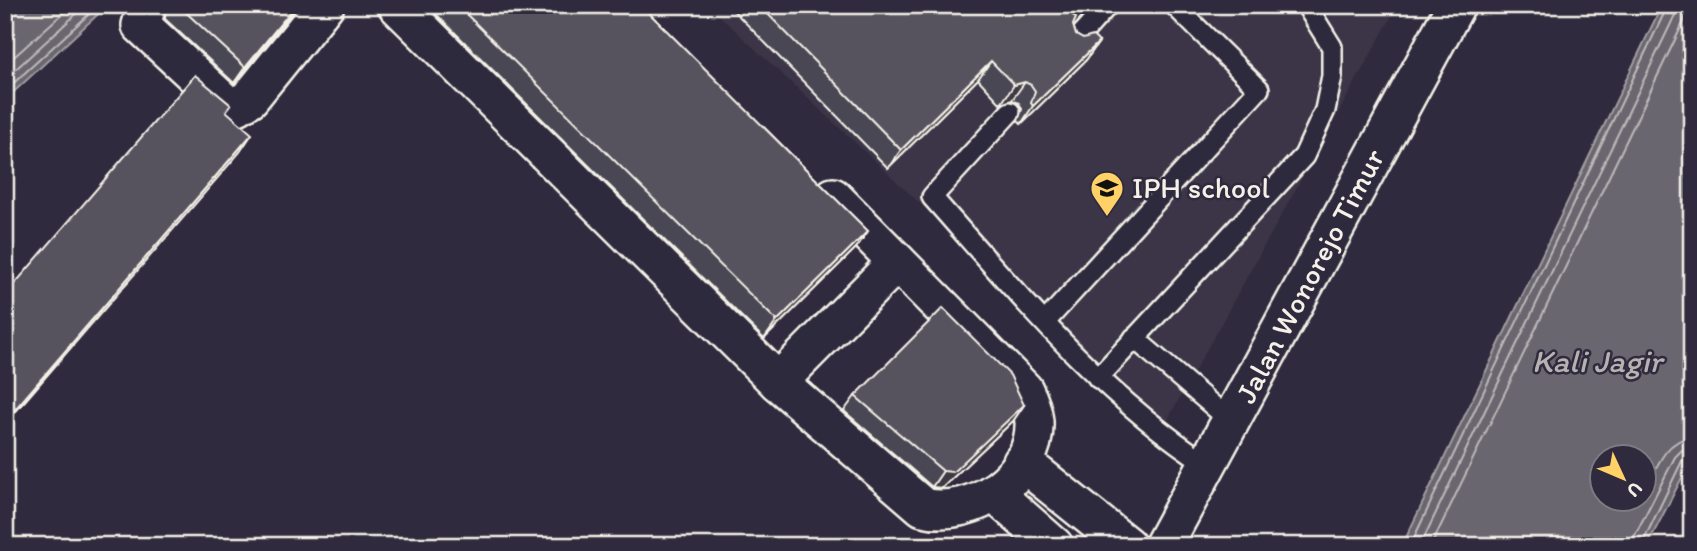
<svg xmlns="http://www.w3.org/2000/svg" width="1697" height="551" font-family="Itim,sans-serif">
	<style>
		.built { fill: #3b3647 }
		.water { fill: #6a6670; stroke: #a19ea0; stroke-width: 2; fill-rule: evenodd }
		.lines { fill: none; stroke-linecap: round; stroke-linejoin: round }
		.shore { stroke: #bdb9b8; stroke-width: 2 }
		.lane-casing { stroke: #f4f1e8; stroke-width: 24 }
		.street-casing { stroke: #f4f1e8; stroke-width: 42 }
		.lane { stroke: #2f2a3d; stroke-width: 19 }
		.street { stroke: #2f2a3d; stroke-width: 37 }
		.wall { fill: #4a4752; stroke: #f4f1e8; stroke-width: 2 }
		.shaded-wall { fill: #3c3942; stroke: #f4f1e8; stroke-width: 2 }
		.building { fill: #56525f; stroke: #f4f1e8; stroke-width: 2 }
		.labels { text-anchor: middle; stroke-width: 5; stroke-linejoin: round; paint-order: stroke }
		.poi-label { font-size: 30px; fill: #f4f1e8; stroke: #2f2a3d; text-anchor: start }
		.street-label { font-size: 30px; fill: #f4f1e8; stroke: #2f2a3d }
		.water-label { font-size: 32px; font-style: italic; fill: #b6b2b2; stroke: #2f2a3d }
	</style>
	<rect width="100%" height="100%" fill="#2f2a3d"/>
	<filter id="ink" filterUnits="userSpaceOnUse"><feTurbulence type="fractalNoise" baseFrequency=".0143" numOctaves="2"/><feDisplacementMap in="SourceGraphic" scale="14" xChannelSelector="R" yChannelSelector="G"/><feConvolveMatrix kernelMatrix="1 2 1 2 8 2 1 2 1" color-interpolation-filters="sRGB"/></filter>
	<g filter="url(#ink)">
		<path class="built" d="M708,5h690l-236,425z"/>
		<g class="water">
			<path d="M5,5h103l-103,95z"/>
			<path d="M1662,5h30v453l-45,88h-245zM1602,456h42v42h-42z"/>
		</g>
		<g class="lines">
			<g class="shore">
				<path d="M5,65l67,-60"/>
				<path d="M5,79l81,-74"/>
				<path d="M5,91l94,-86"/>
				<path d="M1644,493c11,-21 20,-54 48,-56"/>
				<path d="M1410,546l258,-541"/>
				<path d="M1420,546l255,-531 2,-10"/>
				<path d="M1431,546l254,-527 2,-14"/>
				<path d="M1633,546l1,-9 41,-80 7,-7 10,-2"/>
				<path d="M1641,546l41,-85 10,-4"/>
			</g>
			<defs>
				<g id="lane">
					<path d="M1072,45l36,-40"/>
					<path d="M1010,112l-78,85c84,95 169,199 277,268"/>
					<path d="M1046,321l213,-232 -85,-84"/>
					<path d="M1134,338l98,84"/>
					<path d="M1098,378l206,-222 21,-46 7,-34v-29l-26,-42"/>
				</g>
				<g id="street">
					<path d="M147,5l-6,20 85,79 11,2 13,-8 75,-93"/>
					<path d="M397,5l381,377 145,125c49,12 114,-30 111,-86 -1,-11 -5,-21 -10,-31l-191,-193"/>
					<path d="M778,382l119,-120"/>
					<path d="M1022,462l105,84"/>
					<path d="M995,494l59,52"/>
					<path d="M1163,546l293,-541"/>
				</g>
			</defs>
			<use href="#lane" class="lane-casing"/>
			<use href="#street" class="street-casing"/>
			<use href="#lane" class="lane"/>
			<use href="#street" class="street"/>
		</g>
		<g class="wall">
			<path d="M166,5h132l-64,78 -69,-64z"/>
			<path d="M427,5h214l227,226 -12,17 -92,91z"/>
			<path d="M728,5h334l11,20 3,10 7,4 16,3 -13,18 -65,64 -3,-3 4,-12 -3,-6 -7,-3 -11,4 -23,-25 -90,89z"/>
			<path d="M855,396l169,9 -11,16 -71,67 -10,-1 -88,-76z"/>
		</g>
		<g class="shaded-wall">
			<path d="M296,5h2l-64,78 11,-16z"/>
			<path d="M1099,42l-13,18 -65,64 12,-18z"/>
			<path d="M991,61l-13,18 -90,89 13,-18z"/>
			<path d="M1025,82l-13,18 -11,4 13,-19z"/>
			<path d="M252,134l-12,18 -235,272v-3z"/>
			<path d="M868,231l-12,17 -92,91 13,-18z"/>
			<path d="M1024,405l-11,16 -71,67 -10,-1 11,-16z"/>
		</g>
		<g class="building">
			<path d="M178,5h118l-51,62z"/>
			<path d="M457,5h184l227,226 -91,90z"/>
			<path d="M759,5h303l14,13 -3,7 3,10 7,4 10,-3 6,6 -66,64 -2,-3 4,-12 -4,-6 -6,-3 -11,3 -23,-24 -90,89z"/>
			<path d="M195,75l36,30 -5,6 26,23 -247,287v-126z"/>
			<path d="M943,308l67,67 14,30 -71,67 -10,-1 -88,-75z"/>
		</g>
	</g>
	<defs>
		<symbol id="school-pin" viewBox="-11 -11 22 30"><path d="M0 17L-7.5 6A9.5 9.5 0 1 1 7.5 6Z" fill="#ffd166" stroke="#2f2a3d"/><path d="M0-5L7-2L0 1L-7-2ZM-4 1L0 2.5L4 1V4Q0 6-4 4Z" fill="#111"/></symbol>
	</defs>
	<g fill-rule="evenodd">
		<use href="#school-pin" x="1088" y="169" width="38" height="52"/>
	</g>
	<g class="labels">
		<g class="poi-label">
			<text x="1132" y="198">IPH school</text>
		</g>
		<g class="street-label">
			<text transform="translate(1310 276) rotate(-62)" y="10">Jalan Wonorejo Timur</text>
		</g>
		<g class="water-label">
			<text x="1597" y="372">Kali Jagir</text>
		</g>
	</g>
	<rect width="1697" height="551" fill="none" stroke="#2f2a3d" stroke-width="28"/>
	<rect x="14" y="14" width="1669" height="523" fill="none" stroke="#f4f1e8" stroke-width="2.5" filter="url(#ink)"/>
	<g transform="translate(1623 478) rotate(134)"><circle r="33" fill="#2f2a3d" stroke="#7e7a81" stroke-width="2"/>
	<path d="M0-5L12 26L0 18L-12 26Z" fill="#ffd166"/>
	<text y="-10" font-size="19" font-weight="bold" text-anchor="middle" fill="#f4f1e8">U</text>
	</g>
</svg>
